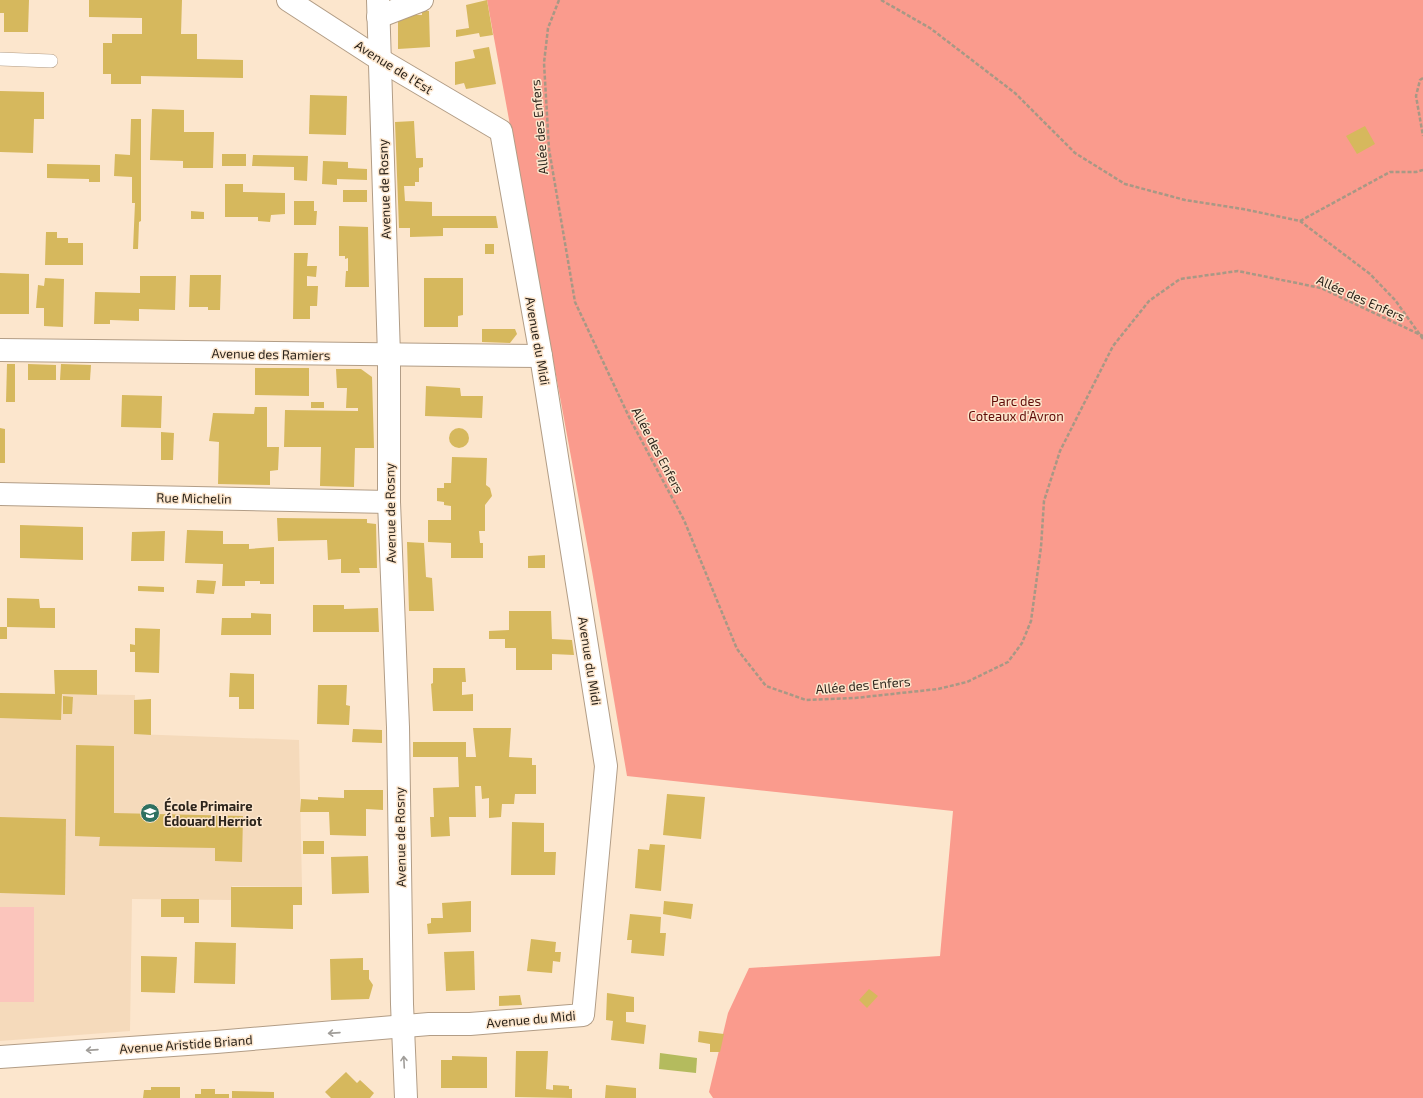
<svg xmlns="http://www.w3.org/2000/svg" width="1423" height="1098" font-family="'Exo 2',sans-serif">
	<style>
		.built { fill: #f5dabb }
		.green { fill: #fbc5bc }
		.forest { fill: #fa9b8d }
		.water { fill: #b4bb5e }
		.building { fill: #d6b85d }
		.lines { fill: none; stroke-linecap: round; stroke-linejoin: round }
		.lane-casing { stroke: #b29d86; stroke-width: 14 }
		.street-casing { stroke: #b29d86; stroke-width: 24 }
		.path { stroke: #a89885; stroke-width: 2.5; stroke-dasharray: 4 2; stroke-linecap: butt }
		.lane { stroke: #fff; stroke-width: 13 }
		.street { stroke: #fff; stroke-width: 22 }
		.oneway { stroke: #a09d99 }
		.labels { text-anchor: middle; stroke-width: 3; stroke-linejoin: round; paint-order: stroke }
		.street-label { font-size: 13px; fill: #2d251c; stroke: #fce6cd }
		.park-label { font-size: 13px; fill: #5f0b07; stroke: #fce6cd }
		.poi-label { font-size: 13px; font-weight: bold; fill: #2d251c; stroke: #fce6cd; text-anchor: start }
	</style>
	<rect width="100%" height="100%" fill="#fce6cd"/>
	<path class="built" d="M0,693l135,2 -1,39 165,6 3,147 -70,-1 -1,14 -99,-1 -2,132 -130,10z"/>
	<rect class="green" x="0" y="907" width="34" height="95"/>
	<path class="forest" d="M487,0h936v1098h-710l-4,-6 19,-79 21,-45 191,-12 13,-145 -326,-35 -35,-205z"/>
	<path class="water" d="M660,1053l37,5 -1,15 -37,-4z"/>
	<g class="building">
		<path d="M0,0h29l-1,32h-24v-19h-4z"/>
		<path d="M89,0h93l-1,34h16v25l46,1v18l-102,-2v8h-30v-10h-8v-31h9v-9h30v-16l-53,-1z"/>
		<path d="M487,0l6,35 -13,2 -1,-4 -23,4v-7l13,-2 -3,-23z"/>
		<path d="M422,11h7l1,36 -32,2v-27l6,-7h18z"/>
		<path d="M489,47l7,37 -30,5 -2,-6 -9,2v-23l20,-4 -2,-8z"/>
		<path d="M0,91l44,1v27h-10l-1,34 -33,-1z"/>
		<path d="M310,95l37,1 -1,39 -37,-1z"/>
		<path d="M152,109l32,1v22h30l-1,36h-30v-7l-33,-1z"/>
		<path d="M131,119h10v102l-2,1 -1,27h-5l2,-46h-3v-26l-18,-1 1,-22 15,1z"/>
		<path d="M414,121l2,37h7v9l-4,1v14h-4v4h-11l1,15 27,1v14h64l2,12h-55v8l-33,1v-9h-11l-4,-106z"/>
		<path d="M1365,126l10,18 -18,10 -11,-18z"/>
		<rect x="222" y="154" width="24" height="12"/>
		<path d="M253,155l55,1 -1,25 -13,-1v-13l-42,-1z"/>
		<path d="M323,161l25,1v6l19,1v11l-30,-1v6l-15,-1z"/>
		<path d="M47,164l53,1v17h-11v-3l-42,-1z"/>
		<path d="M225,184h18v8l42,1v21l-14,1 -1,7 -12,-1v-4h-33z"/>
		<rect x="343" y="190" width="24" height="12"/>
		<path d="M294,201h20v10h3l-1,14h-22z"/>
		<path d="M191,211l13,1v7h-13z"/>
		<path d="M339,226l29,1 1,60h-24l1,-16h2v-13l-3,1v-3h-6z"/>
		<path d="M46,232h11v6h11v5h15v22h-38z"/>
		<rect x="485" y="244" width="9" height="10"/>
		<path d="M294,253h14l-1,13h10l-1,11 -9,-1v10h11l-1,20h-7v13h-17z"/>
		<path d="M0,273l29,1v40h-29z"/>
		<path d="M190,275h31l-1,35h-12v-3h-19z"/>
		<path d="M140,276h36l-1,34 -36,-1v12l-29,-1v4h-16l1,-32 45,1z"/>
		<path d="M45,278l19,1 -1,48 -19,-1v-18h-8l2,-23 6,1z"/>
		<path d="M424,278h39v37l-5,1v11h-34z"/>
		<path d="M482,329h33l2,5 -7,9 -28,-1z"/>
		<path d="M7,364h8v38h-9z"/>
		<path d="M28,364l28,1v15h-28z"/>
		<path d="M61,364l30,1 -1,15h-30z"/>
		<path d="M255,368h54v28l-54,-1z"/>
		<path d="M336,369h25l11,8 2,71h-19l-1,39 -34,-1 1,-39h-37l1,-37 73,1v-3h-12l1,-20h-10z"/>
		<path d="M426,386l34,2 1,8h22l-1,22 -57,-2z"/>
		<path d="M122,395l40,1 -1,32 -40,-1z"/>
		<rect x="311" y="402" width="13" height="6"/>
		<path d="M255,407h12v40h12l-1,23 -8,1v14l-52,-1 1,-42 -10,-1 4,-28 41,1z"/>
		<path d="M0,428l5,1v34h-5z"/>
		<circle cx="459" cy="438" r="10"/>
		<path d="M161,432l13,1 -1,27h-12z"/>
		<path d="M452,457l35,1 -1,27 4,3 2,8 -7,9v26h-6l1,12h3v15h-32v-15l-23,-1v-22h23v-14l-7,-1v-3l-7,-1v-13h7v-5h7z"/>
		<path d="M277,518l90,1v4l9,1 1,44h-18l1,5h-19v-14l-13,1 -1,-20 -49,1z"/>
		<path d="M20,525l63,2v33l-63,-2z"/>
		<path d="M187,530l36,1v13h26v5l25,-2v37h-14v-3h-15v5h-23l1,-22 -38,-1z"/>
		<path d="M165,531l-1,30h-33l1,-29z"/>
		<path d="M407,542l17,1 2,34 6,1 2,33h-25z"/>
		<path d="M545,555v13h-17v-12z"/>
		<path d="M197,580l19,1 -2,13 -18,-1z"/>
		<path d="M138,586l26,1v5l-26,-1z"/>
		<path d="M7,598l32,1 1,9h15v20l-48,-1z"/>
		<path d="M313,605h31v4l34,-1 1,24h-66z"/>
		<path d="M509,611h42l1,28 20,1 2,15 -22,-1v16h-36v-22h-11v-9h-16v-8l20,-1z"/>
		<path d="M251,613l20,1v21h-50l1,-17h29z"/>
		<rect x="0" y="627" width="7" height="12"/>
		<path d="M135,628l25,1 -1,44 -24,-1v-20h-5v-8l5,1z"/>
		<path d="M433,668h32l1,14h-4v13l11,-1v17h-40l-2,-27 2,-1z"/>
		<path d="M54,670h43v25l-35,-1 -1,26 -61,-2v-25l55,1z"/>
		<path d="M230,673l24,1v35h-15v-12h-10z"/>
		<path d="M318,685h29l-1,20 4,1 -1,19 -32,-1z"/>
		<path d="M63,696l10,1 -1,17h-9z"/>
		<path d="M151,699v36l-17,-1v-34z"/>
		<path d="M473,728h38l-2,29 23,1v7h4v29h-21l-1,10h-12l-1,13 -12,1v-20l-7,1 -1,-13h-6l1,31h-27l1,19 -19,1 -1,-20h4l-1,-29 26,-1 -1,-30h-45v-15h53v15h10z"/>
		<path d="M353,729l29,1v13l-30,-1z"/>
		<path d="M76,745l38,1v67l129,3 -1,46 -27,-1v-13l-116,-2 1,-9 -25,-1z"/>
		<path d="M344,790h39v20l-17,-1v27l-36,-1 -1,-23h-29l1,-13 17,1v-3l26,1z"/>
		<path d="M667,794l38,3 -4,42 -38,-4z"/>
		<path d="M0,817l66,2 -1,76 -65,-2z"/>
		<path d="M512,822l32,1v29h12l-1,23h-44z"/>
		<rect x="303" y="841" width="21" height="13"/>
		<path d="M650,844l15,1 -4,46 -26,-3 3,-39 11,1z"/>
		<path d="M368,856l1,37 -37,1 -1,-37z"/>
		<path d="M231,887h71v18h-9v24l-62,-2z"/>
		<path d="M161,899h38v24h-15v-6h-23z"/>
		<path d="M471,901v31l-43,2 -1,-10 4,-1v-5h12l-1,-15z"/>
		<path d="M664,901l29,3 -2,15 -28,-5z"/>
		<path d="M630,914l31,3 -1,16h6l-2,23 -33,-3 1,-13h-5z"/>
		<path d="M531,939l25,3 -1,10h6l-1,10 -7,-1 -1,12 -25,-2z"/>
		<path d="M195,942l41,1 -1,41 -41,-1z"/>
		<path d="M474,951l1,39 -29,1 -2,-39z"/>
		<path d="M141,956l36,1 -2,36 -34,-1z"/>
		<path d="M363,958v12h6v9l4,6 -4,14 -38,1 -1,-41z"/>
		<path d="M869,989l9,7 -11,12 -8,-8z"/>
		<path d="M607,993l27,4v15h-8v10l20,3 -2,19 -33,-4 2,-19 -7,-1z"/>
		<path d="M520,995l2,10 -23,1v-10z"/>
		<path d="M699,1031l25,3 -4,18h-10v-8l-12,-2z"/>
		<path d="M516,1051h32l-2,38 7,1v-5l16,1v3h3v9l-57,-1z"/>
		<path d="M452,1056l35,1v31h-46v-28h11z"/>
		<path d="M346,1072l11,11 3,-3 14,13 -4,5h-39l-6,-6z"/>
		<path d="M606,1085l30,3v10h-31z"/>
		<path d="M151,1087h29v11h-37l1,-8h7z"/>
		<path d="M201,1089h14v5h14v4h-34v-4h6z"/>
		<path d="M232,1091l42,1v6h-42z"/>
	</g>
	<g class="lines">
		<defs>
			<path id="lane" d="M0,59l51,2"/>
			<g id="street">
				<path d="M378,0l11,356v146l9,225 4,277 4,94"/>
				<path d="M378,17l44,-17"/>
				<path d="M0,350l541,6"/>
				<path d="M0,494l389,8"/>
				<path d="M0,1057l216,-15 213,-18h41l113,-9 23,-249 -65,-410 -40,-225 -122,-72 -91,-59"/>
			</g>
		</defs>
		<use href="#lane" class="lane-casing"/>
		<use href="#street" class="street-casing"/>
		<g class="path">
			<path d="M559,0l-11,28 -4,35 5,86 26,153 55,117 54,101 53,129 29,37 40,14 49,-2 83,-9 29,-7 41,-20 14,-19 9,-22 10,-74 3,-46 16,-50 53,-105 36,-45 31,-22 58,-8 83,17 102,48"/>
			<path d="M881,0l49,28 85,65 60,60 50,31 60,16 58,9 57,12 70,53 25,26 28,39"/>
			<path d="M1423,78l-3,2 -4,16 7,40"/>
			<path d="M1300,221l90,-49h26l7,-2"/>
		</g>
		<use href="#lane" class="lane"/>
		<use href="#street" class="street"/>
	</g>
	<defs><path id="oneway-shaft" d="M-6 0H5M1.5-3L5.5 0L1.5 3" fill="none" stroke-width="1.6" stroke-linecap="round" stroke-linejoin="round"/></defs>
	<g class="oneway">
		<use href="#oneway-shaft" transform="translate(334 1033) rotate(176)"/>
		<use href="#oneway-shaft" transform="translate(92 1050) rotate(176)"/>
		<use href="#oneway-shaft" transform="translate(404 1062) rotate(-93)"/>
	</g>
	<defs>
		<symbol id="school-disc" viewBox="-11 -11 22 22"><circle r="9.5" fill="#2e7060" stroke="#fce6cd"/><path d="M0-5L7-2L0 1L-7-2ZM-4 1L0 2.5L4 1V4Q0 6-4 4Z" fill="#fff"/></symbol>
	</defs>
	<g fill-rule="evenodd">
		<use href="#school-disc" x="139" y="802" width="22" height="22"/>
	</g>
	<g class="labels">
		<g class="street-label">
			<text transform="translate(394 67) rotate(32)" y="5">Avenue de l'Est</text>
			<text transform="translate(539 127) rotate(-95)" y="5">Allée des Enfers</text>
			<text transform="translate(384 189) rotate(-92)" y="5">Avenue de Rosny</text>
			<text transform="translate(1361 298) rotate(24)" y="5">Allée des Enfers</text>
			<text transform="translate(538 341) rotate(80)" y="5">Avenue du Midi</text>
			<text transform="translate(271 354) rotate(1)" y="5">Avenue des Ramiers</text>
			<text transform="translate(658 450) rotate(62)" y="5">Allée des Enfers</text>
			<text transform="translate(194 498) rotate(1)" y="5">Rue Michelin</text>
			<text transform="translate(390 513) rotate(-91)" y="5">Avenue de Rosny</text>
			<text transform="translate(590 661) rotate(81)" y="5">Avenue du Midi</text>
			<text transform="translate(863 685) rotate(-5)" y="5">Allée des Enfers</text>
			<text transform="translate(400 837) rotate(-91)" y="5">Avenue de Rosny</text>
			<text transform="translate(531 1019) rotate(-5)" y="5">Avenue du Midi</text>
			<text transform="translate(186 1044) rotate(-4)" y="5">Avenue Aristide Briand</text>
		</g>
		<g class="park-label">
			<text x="1016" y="406">Parc des<tspan x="1016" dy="15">Coteaux d'Avron</tspan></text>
		</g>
		<g class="poi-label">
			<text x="164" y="811">École Primaire<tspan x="164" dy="15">Édouard Herriot</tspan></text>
		</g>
	</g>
</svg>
